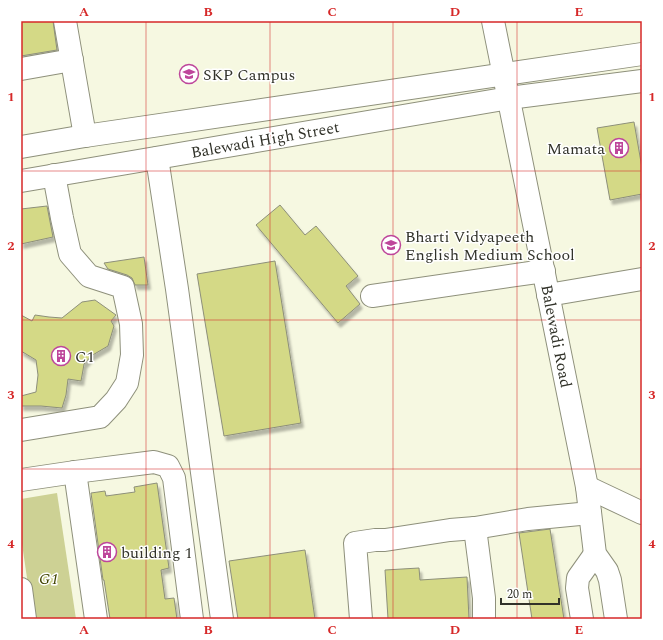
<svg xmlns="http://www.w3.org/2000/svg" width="663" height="640" font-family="Spectral,serif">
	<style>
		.green { fill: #cdd194 }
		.building { fill: #d4d986; stroke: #8d8f7a; filter: url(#shadow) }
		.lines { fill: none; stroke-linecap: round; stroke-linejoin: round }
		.minor-casing { stroke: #8e907b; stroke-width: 24 }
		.major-casing { stroke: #8e907b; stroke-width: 24 }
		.minor { stroke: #fff; stroke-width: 22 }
		.major { stroke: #fff; stroke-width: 22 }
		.grid { fill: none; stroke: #d62828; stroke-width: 1; stroke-opacity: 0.55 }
		.labels { text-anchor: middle; stroke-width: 3; stroke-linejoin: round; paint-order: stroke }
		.poi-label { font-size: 16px; fill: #313229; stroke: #fff; text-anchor: start }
		.street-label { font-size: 16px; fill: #313229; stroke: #fff }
		.park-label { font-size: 16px; font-style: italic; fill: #414300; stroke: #fff }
		.neatline { fill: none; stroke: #d62828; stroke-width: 1.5 }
		.grid-label { font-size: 13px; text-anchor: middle; font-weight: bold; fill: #d62828 }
	</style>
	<defs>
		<filter id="shadow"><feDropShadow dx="2.5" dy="4.5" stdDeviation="1" flood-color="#0004"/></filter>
	</defs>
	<rect width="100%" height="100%" fill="#f6f8e1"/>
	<path class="green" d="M57,493l19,126h-43l-12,-82v-38z"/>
	<g class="building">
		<path d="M21,21h32l4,29 -36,6z"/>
		<path d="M634,122l8,46v26l-32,6 -13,-72z"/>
		<path d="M280,205l25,30 11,-9 42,50 -12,10 14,18 -22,19 -82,-98z"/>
		<path d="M47,206l6,31 -32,7v-35z"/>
		<path d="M144,257l4,28h-13l-3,-7 -5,-3 -19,-6 -4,-6z"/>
		<path d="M275,261l26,162 -77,13 -27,-162z"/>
		<path d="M95,300l21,15 -5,6 3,5 -6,20 -17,10 -4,5 -3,3 -1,6 -2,11 -13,-2 -2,16 -4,13 -21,-2h-20v-10l15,-4 2,-17 -2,-15 -15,-9v-36l11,6 3,-6 14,2 13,1 20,-16z"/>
		<path d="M157,483l12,85 -8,2 4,29 9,-1 3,21h-67l-6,-39h-1l-12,-87 14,-2 1,5 29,-4 -1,-5z"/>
		<path d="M550,529l14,90h-32l-13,-86z"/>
		<path d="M305,550l10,69h-77l-9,-58z"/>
		<path d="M419,568l1,12 47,-3 2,42h-81l-3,-49z"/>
	</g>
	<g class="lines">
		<defs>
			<g id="minor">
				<path d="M65,21l20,115"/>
				<path d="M21,69l51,-9"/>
				<path d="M21,147l64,-11 557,-82"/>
				<path d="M157,158l20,131 45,330"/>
				<path d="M21,181l488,-83 133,-17"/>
				<path d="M548,295l94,-16"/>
				<path d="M372,296l172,-25"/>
				<path d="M21,430l79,-13 16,-17 11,-17 5,-28 -1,-31 -8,-37 -34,-11 -19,-22 -8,-36 -8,-43"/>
				<path d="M75,472l21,147"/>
				<path d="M21,480l54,-8 79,-10 14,4 6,12 18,141"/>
				<path d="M587,487l55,26"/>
				<path d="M475,528l9,70v21"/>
				<path d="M21,589l4,30"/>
				<path d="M361,619l-6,-76 20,-3h10l65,-10 25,-2 53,-9 62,-6"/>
			</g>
			<g id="major">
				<path d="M493,21l94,466 8,67 12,17 3,9 6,39"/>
				<path d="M582,619l-5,-31 1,-10 17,-24"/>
			</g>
		</defs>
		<use href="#minor" class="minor-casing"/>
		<use href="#major" class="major-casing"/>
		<use href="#minor" class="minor"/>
		<use href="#major" class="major"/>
	</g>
	<path class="grid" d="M146,21v598M270,21v598M393,21v598M517,21v598M21,171h621M21,320h621M21,469h621"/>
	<defs>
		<symbol id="university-ring" viewBox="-11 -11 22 22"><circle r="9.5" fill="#fff" stroke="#be469b" stroke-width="1.5"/><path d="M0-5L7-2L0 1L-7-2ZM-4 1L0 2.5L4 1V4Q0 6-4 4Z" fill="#be469b"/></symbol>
		<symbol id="building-ring" viewBox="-11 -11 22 22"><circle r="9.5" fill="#fff" stroke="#be469b" stroke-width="1.5"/><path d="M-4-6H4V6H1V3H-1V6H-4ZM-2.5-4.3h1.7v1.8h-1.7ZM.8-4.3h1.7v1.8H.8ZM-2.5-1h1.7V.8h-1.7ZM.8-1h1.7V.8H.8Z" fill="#be469b"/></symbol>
		<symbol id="school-ring" viewBox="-11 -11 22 22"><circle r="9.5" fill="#fff" stroke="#be469b" stroke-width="1.5"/><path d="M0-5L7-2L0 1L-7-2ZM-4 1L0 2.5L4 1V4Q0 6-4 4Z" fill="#be469b"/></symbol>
	</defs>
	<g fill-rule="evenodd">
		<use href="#university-ring" x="178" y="63" width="22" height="22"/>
		<use href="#building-ring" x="608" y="137" width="22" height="22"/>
		<use href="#school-ring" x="380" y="234" width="22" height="22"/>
		<use href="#building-ring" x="50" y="345" width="22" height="22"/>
		<use href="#building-ring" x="96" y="541" width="22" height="22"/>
	</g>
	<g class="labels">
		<g class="poi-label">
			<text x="203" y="80">SKP Campus</text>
			<text x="605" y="154" text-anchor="end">Mamata</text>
			<text x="405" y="242">Bharti Vidyapeeth<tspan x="405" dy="18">English Medium School</tspan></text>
			<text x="75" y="362">C1</text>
			<text x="121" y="558">building 1</text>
		</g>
		<g class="street-label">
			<text transform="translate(265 139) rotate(-10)" y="6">Balewadi High Street</text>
			<text transform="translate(557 336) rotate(79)" y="6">Balewadi Road</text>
		</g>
		<g class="park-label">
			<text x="49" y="584">G1</text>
		</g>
	</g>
	<rect width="663" height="640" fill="none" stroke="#ffffff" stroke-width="44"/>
	<path d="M501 598v6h58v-6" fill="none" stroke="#313229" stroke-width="2"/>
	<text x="507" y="598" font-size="12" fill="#313229" stroke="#ffffff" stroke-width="3" paint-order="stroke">20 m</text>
	<rect x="22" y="22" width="619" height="596" class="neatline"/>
	<g class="grid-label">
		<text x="84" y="16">A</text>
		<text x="208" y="16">B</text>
		<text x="332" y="16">C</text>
		<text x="455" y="16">D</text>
		<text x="579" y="16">E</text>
		<text x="11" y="101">1</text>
		<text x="652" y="101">1</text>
		<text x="11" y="250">2</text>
		<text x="652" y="250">2</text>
		<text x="11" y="399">3</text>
		<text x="652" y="399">3</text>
		<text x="11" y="548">4</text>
		<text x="652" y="548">4</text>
		<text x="84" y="634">A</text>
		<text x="208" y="634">B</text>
		<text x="332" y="634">C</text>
		<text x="455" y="634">D</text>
		<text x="579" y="634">E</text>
	</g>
</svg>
